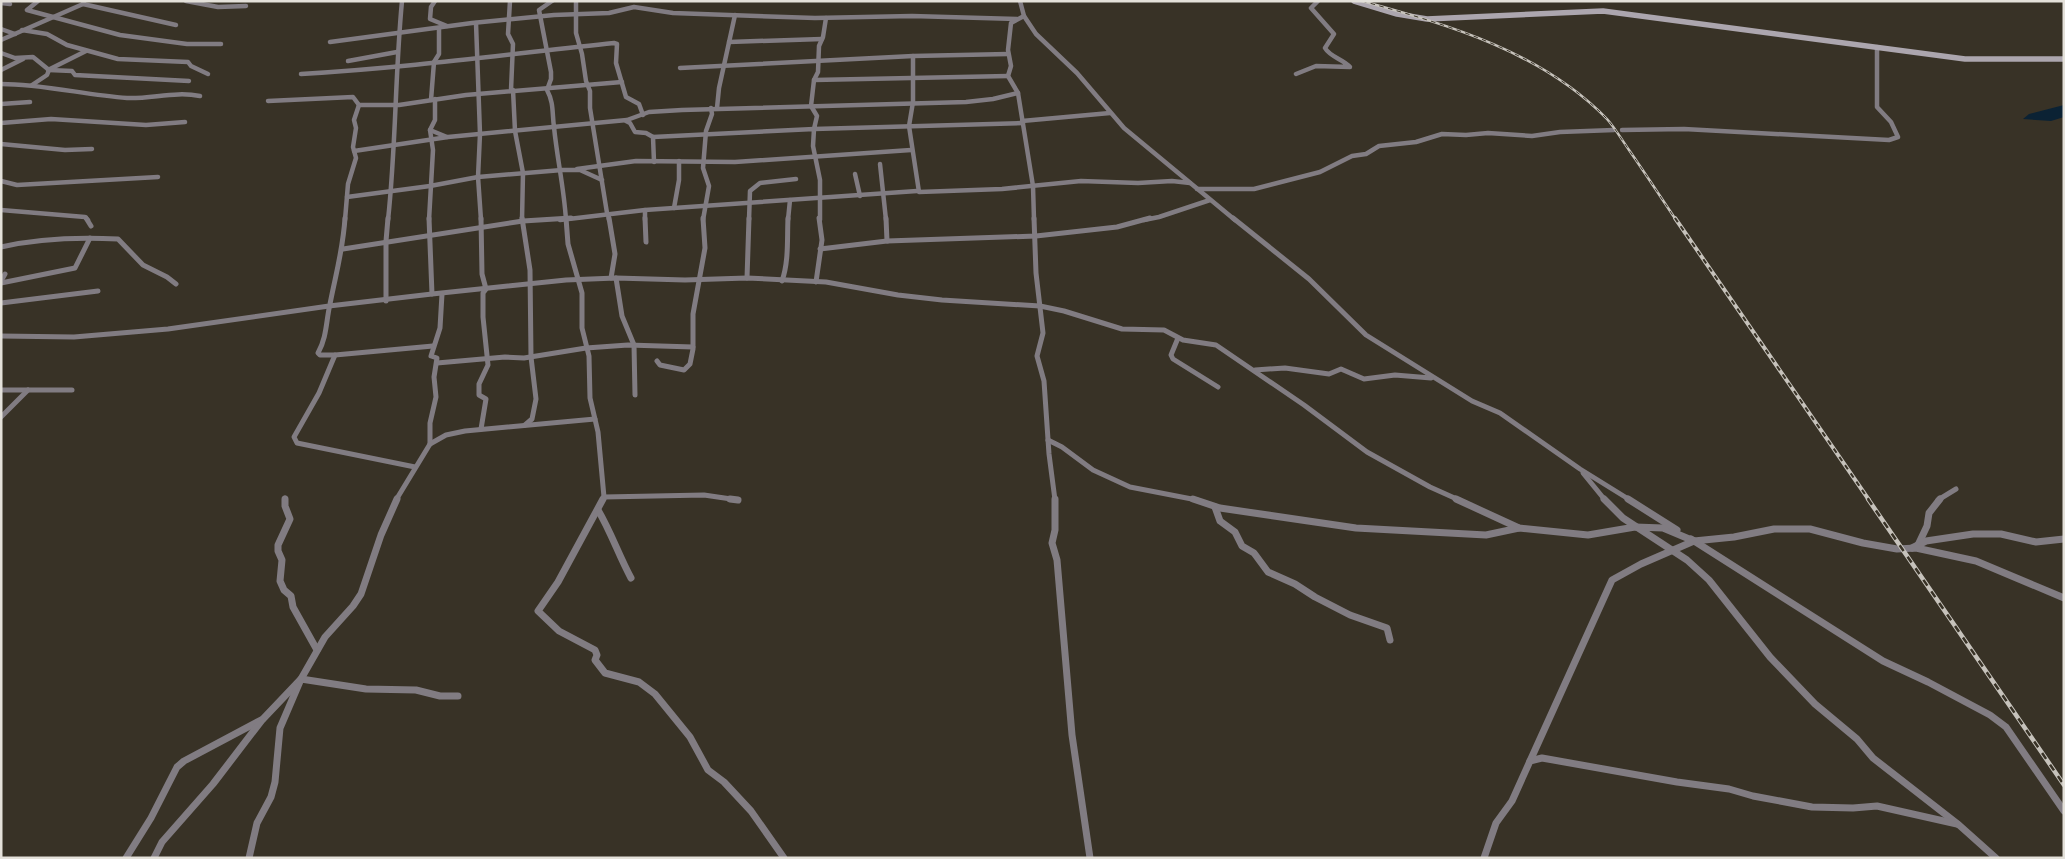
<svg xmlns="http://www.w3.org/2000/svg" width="2065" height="859" font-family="'Nunito Sans',sans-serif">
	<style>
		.water { fill: #0b2234 }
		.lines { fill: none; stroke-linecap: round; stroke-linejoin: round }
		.street-far2 { stroke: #817c82; stroke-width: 4.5 }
		.street-far1 { stroke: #817c82; stroke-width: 5 }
		.street { stroke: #817c82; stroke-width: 7 }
		.secondary { stroke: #aca6ae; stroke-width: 5.5 }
		.rail-far2-casing { stroke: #c6c2bb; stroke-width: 2.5 }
		.rail-far1-casing { stroke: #c6c2bb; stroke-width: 4 }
		.rail-casing { stroke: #c6c2bb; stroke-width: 4.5 }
		.rail-far2 { stroke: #383226; stroke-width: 1; stroke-dasharray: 4.5; stroke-linecap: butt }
		.rail-far1 { stroke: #383226; stroke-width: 2; stroke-dasharray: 5; stroke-linecap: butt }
		.rail { stroke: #383226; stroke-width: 2.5; stroke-dasharray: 7; stroke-linecap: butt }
	</style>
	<rect width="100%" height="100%" fill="#383226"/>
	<path class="water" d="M2064,105v12l-13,4 -28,-2 6,-5z"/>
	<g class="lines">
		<g class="street-far2">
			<path d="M38,1l-11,9 93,25 67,9h34"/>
			<path d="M186,1l32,6 28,-1"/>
			<path d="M435,1l-4,6 -1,12 17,7"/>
			<path d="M510,1l-2,33 5,10 -2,46"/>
			<path d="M552,1l-13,9 12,62v7l-4,11c7,13 5,23 7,37 3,31 10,61 12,93"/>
			<path d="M576,1v32l6,21 4,27 4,10v17l17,105"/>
			<path d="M1020,1l4,15 12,18 41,39 47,55 111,92"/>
			<path d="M1,3l9,1"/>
			<path d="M83,4l93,21"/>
			<path d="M1024,16l-13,7 -3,27 3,16 -3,10 10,17 15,93 1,34"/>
			<path d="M826,18l-3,19 -4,9 -1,26 -4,8 -3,26 6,10 -3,13 209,-6"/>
			<path d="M476,23l4,111 -2,43 3,43"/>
			<path d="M1,29l14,5"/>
			<path d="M22,30l25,4 20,11 51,14 70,3 3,4 17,8"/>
			<path d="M1,40l82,-36 1,-3"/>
			<path d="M330,42l142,-19 82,-8 55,-2 25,-6 39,6 142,5 97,-2 105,3"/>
			<path d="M729,42l93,-3"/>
			<path d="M1,53l14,5 18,-1 16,13 -2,5 -15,10"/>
			<path d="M913,56v46l-4,24 10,66 83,-3 79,-8 57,2 34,-2 18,2"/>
			<path d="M348,61l49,-9"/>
			<path d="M680,68l233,-12 95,-2"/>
			<path d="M1,70l22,-11"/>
			<path d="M48,70l38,-19"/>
			<path d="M49,70l23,1 3,4 114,6"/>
			<path d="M301,74c105,-6 209,-20 313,-31l3,1 -1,19 10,34 13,7 4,11"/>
			<path d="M1296,74l20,-8 34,1c-7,-8 -20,-10 -25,-19l9,-14 -23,-26 7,-7"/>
			<path d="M814,80l194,-4"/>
			<path d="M1,84c42,0 84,11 126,14 25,1 48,-7 73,-2"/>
			<path d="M513,90l2,41 8,42 -1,47"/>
			<path d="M431,100l3,-38 5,-8v-26"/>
			<path d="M268,101l85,-4 6,8h40l67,-10 156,-13"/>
			<path d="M1,104l29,-2"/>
			<path d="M717,108l2,-20 16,-73"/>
			<path d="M626,121l4,2 5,9 11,1 7,4 1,25"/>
			<path d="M1022,121l88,-8"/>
			<path d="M1,123l50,-4 95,6 39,-3"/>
			<path d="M430,130l17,7"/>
			<path d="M1622,130l62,-1 205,11 9,-3 -7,-15 -14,-15v-60"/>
			<path d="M653,137l161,-8 -1,17 7,34v40"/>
			<path d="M1,144l64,6 27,-1"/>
			<path d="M354,151l94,-14 179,-17 22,-8 33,-2 284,-8 27,-3 25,-6"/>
			<path d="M880,164l6,56"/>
			<path d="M577,169l59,-8 99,1 176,-12"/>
			<path d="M855,174l5,22"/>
			<path d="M1,181l16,4 141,-8"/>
			<path d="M1197,189h57l66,-17 32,-16 14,-2 13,-8 37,-4 26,-8 24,1 22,-2 44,3 28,-4 54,-2"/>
			<path d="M347,197l83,-11 48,-9 84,-7h18l22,10"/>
			<path d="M674,208l5,-28v-19"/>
			<path d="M1,210l84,7 3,3"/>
			<path d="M645,210v10"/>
			<path d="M608,214l1,6"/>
			<path d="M345,220l3,-36 8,-26 -3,-11 3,-19 -2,-8 5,-15"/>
			<path d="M388,220c8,-73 7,-146 14,-219"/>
			<path d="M429,220l4,-70 -3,-20 5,-10v-21"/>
			<path d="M560,220l85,-10 272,-19"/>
			<path d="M703,220l6,-34 -6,-18 3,-37 6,-17 -1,-6"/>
			<path d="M749,220l1,-29 10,-8 36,-4"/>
			<path d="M788,220l2,-20"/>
			<path d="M1144,220l15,-3 51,-17"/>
		</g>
		<g class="street-far1">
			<path d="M86,218l5,8"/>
			<path d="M345,218c-2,32 -9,55 -15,86 -4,17 -3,33 -12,49l2,2h15l98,-9"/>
			<path d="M429,218l3,76"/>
			<path d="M522,218l8,52 1,87 5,42 -4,20 -7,6"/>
			<path d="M566,218l2,26 14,49v35l7,28 1,42 8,34 6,65 -2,3"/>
			<path d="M609,218l6,36 -4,24"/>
			<path d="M645,218l1,24"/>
			<path d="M886,218l1,23"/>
			<path d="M1034,218l2,55 7,60 -6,23 7,25 5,73 6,46"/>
			<path d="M1233,218l76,61 57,56 106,66 28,12 80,56 50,31"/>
			<path d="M1,247c39,-9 77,-10 117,-8l25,26 24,12 9,7"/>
			<path d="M343,249l180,-28 48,-3"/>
			<path d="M820,249l67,-8 149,-5 81,-9 33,-9"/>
			<path d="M616,278l6,38 12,29 1,50"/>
			<path d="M747,278l2,-60"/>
			<path d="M1,281l4,-7"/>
			<path d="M782,281c7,-20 5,-42 6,-63"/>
			<path d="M816,282l6,-42 -3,-22"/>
			<path d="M1,283l74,-15 15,-30"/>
			<path d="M386,301v-60l2,-23"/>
			<path d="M1,303l97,-12"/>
			<path d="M1,336l73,1 94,-8 161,-23 103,-12 134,-14 50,-2 69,2 62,-2 79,4 72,13 44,5 98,6 24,5 58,18 42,1 19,10 33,5 88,60 63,47 63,35 29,13"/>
			<path d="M1178,338l-7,17 2,4 45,28"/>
			<path d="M335,355l-16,38 -25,44 3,6 118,24"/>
			<path d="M657,361l3,4 24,5 6,-6 3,-15v-35l12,-66 -2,-30"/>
			<path d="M437,363l68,-6 19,1 62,-10 42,-3 65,2"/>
			<path d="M1255,370l30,-2 44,6 12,-5 23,10 31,-4 36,3"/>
			<path d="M1,390h71"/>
			<path d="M1,417l27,-27"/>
			<path d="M481,429l5,-30 -7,-4v-11l9,-19 -5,-48v-24l3,-4 -4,-15 -1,-56"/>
			<path d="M1048,440l14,7 31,23 37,17 67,13"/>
			<path d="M430,444v-21l6,-26 -2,-20 3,-19 -6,-2 9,-28 2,-34"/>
			<path d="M1583,473l22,27"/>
			<path d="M604,497l100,-2 34,5"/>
			<path d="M285,498v2"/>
			<path d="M396,500l34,-56 16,-9 19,-4 130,-12"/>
			<path d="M1938,500l18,-11"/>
		</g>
		<g class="street">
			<path d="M285,499v7l5,13 -12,26v6l4,9 -2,21 4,9 7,6 2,11 24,43"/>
			<path d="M603,499l-45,83 -20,29 21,20 36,19 2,5 -2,5 10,13 34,9 16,12 35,43 18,33 16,12 27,29 33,47"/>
			<path d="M730,499l8,1"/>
			<path d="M1055,499v31l-3,13 5,17 15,175 18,123"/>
			<path d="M1193,499l27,9 136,20 130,7 33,-7"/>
			<path d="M1456,499l63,29 69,7 47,-8 28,1 31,13"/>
			<path d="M1604,499l19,19 64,42 22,20 61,77 45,47 42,35 16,19 86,67 37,33"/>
			<path d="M1628,499l49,31"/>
			<path d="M1215,507l5,14 15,11 7,14 12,7 14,19 27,12 20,13 35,18 37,13 3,12"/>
			<path d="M598,510c13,22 21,46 33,68"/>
			<path d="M1691,539l192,122 45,21 62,33 16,12 58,84"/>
			<path d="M1918,545l9,-19 2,-13 11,-14"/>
			<path d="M1912,548l14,-7 47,-7h28l35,8 28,-3"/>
			<path d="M1530,761l82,-181 29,-16 53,-23 40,-4 40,-8h36l53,14 34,6 19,-1 60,13 88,37"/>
			<path d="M126,858l25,-40 26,-51 7,-6 79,-42 38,-40 24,-42 28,-31 8,-12 20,-59 16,-36"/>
			<path d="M154,858l8,-16 51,-58 49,-64"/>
			<path d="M249,858l8,-35 14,-26 4,-15 5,-54 21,-49 65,10 50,1 24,6h18"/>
			<path d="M1484,858l12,-35 16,-22 18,-40 12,-3 135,24 52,7 24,7 59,11 41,1 24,-2 80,18"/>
		</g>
		<path class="secondary" d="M1354,1l43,13 30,5 176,-8 362,48h99"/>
		<defs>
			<path id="rail-far2" d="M1362,1c87,24 180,51 245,118 8,9 15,21 22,31 16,23 31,46 47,70"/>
			<path id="rail-far1" d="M1675,218l194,282"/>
			<path id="rail" d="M1868,499l196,286"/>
		</defs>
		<use href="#rail-far2" class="rail-far2-casing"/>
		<use href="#rail-far1" class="rail-far1-casing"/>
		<use href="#rail" class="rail-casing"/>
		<use href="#rail-far2" class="rail-far2"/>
		<use href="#rail-far1" class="rail-far1"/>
		<use href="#rail" class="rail"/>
	</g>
	<rect width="2065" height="859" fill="none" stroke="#e4e1da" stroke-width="5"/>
</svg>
